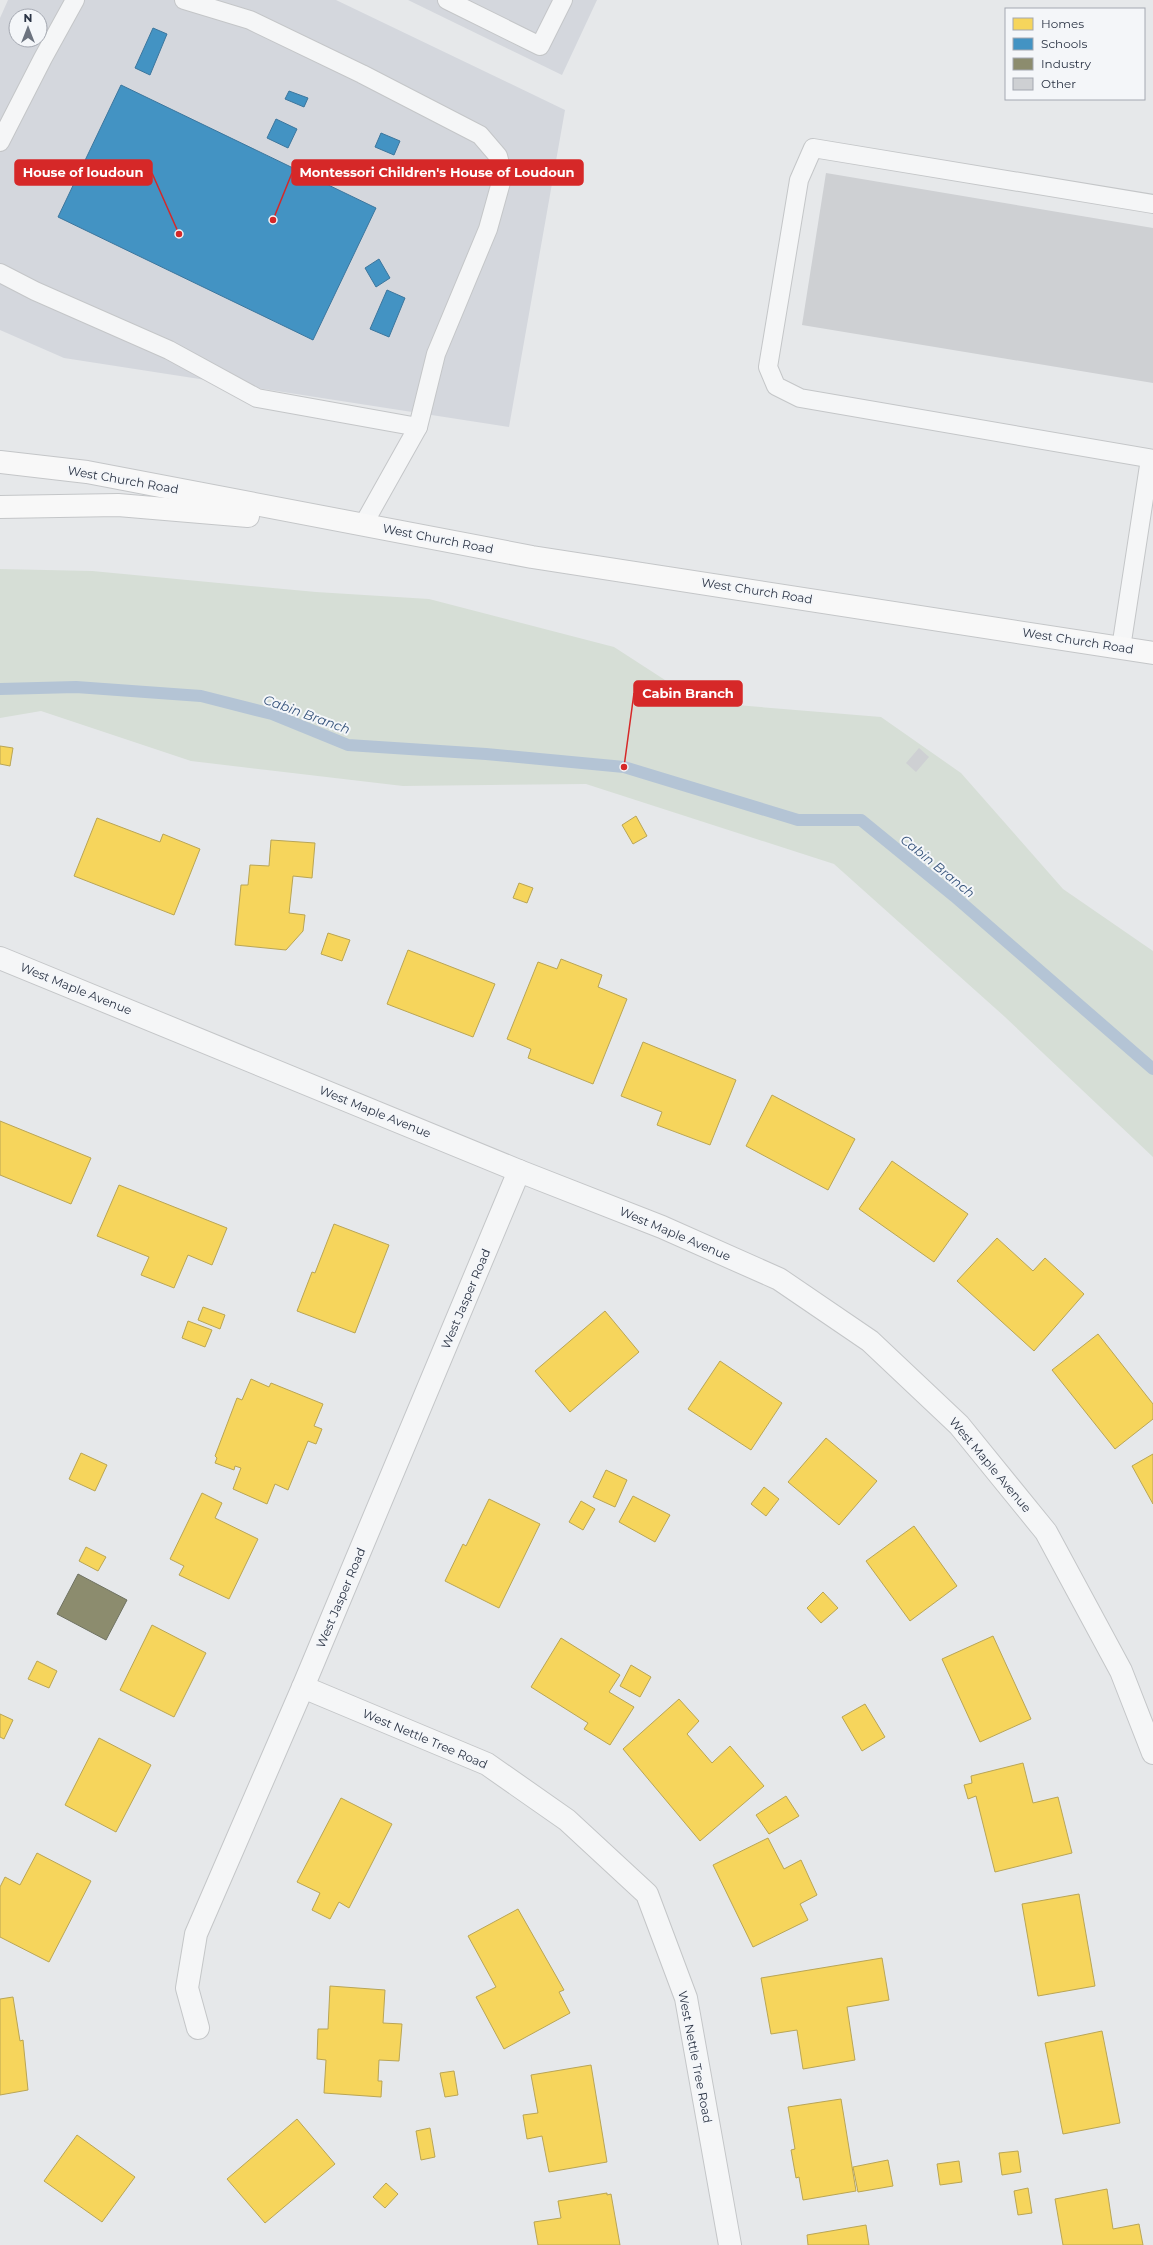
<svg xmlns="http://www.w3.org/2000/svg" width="1153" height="2245" font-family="Montserrat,sans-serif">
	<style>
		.built { fill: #d4d7dd; fill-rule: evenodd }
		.green { fill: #d6ded6 }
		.homes { fill: #f6d55c; stroke: #b9a555 }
		.schools { fill: #4393c3; stroke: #3c769d }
		.industry { fill: #8c8c6e; stroke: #6f7262 }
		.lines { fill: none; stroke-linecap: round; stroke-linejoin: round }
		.stream { stroke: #b4c4d5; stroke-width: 12 }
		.building { fill: #ced0d3 }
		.lane-casing { stroke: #c4c6c8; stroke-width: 20 }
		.street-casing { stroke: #c4c6c8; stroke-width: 24 }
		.secondary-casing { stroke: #c4c6c8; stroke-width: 24 }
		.lane { stroke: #f5f6f7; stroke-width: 18 }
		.street { stroke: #f5f6f7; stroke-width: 22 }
		.secondary { stroke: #f8f8f8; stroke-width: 22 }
		.labels { text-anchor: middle; stroke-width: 4; stroke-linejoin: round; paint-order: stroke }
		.street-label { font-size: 12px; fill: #2b3445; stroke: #f4f6f9 }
		.water-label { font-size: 13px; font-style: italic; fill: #34527a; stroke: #f4f6f9 }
		.leader { fill: none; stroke: #d62828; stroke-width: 1.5 }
		.callout-dot { fill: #d62828; stroke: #f4f6f9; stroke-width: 1.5 }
		.callout { fill: #d62828; stroke: #d62828; stroke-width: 1.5 }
		.callout-label { font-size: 13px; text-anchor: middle; font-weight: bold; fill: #fff }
	</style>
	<rect width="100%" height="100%" fill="#e6e8ea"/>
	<g class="built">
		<path d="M8,0h328l229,110 -56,317 -445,-69 -64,-28v-312zM16,16h24v24h-24z"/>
		<path d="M408,0h189l-35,75z"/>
	</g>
	<path class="green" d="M0,569l92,2 224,21 113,7 185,48 85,55 182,15 80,56 102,116 90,62v206l-148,-140 -171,-153 -248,-80 -183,2 -212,-25 -150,-50 -41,7z"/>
	<g class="homes">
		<path d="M0,746l13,2 -3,18 -10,-2z"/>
		<path d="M636,816l11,20 -14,8 -11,-19z"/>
		<path d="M97,818l63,24 3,-8 37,15 -26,66 -100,-39z"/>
		<path d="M271,840l44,3 -3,35 -19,-2 -4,37 16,2 -2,16 -17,19 -51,-5 6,-60h7l2,-20 19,1z"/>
		<path d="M519,883l14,5 -6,15 -14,-5z"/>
		<path d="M328,933l22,7 -8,21 -21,-7z"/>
		<path d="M408,950l87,34 -22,53 -86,-33z"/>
		<path d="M561,959l41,16 -4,12 29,12 -34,85 -65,-26 3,-9 -24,-10 31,-77 19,7z"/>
		<path d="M643,1042l93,38 -26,65 -53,-20 5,-13 -41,-16z"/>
		<path d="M772,1095l83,44 -27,51 -82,-44z"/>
		<path d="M0,1121l91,37 -20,46 -71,-29z"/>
		<path d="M892,1161l76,53 -34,48 -75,-53z"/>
		<path d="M119,1185l108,43 -15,37 -24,-10 -14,33 -33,-13 8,-18 -52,-21z"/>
		<path d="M334,1224l55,21 -34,88 -58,-22 15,-39 3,1z"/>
		<path d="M997,1238l36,33 12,-13 39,36 -50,57 -77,-70z"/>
		<path d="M203,1307l22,8 -5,14 -22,-9z"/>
		<path d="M605,1311l34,41 -69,60 -35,-41z"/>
		<path d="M188,1321l24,9 -7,17 -23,-9z"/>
		<path d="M1098,1334l55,70v15l-38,30 -63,-79z"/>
		<path d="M720,1361l62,42 -31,47 -63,-41z"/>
		<path d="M251,1379l18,8 2,-4 52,21 -9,22 8,3 -6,15 -8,-3 -20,49 -13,-6 -8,20 -34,-15 8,-21 -6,-2 -1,4 -19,-7 2,-5 -2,-2 22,-58 5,2z"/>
		<path d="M826,1438l51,43 -38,44 -51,-43z"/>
		<path d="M81,1453l26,12 -12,26 -26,-12z"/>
		<path d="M1153,1454v50l-21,-38z"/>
		<path d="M606,1470l21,10 -12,27 -22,-10z"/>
		<path d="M764,1487l15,12 -13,17 -15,-12z"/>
		<path d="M202,1493l20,10 -7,15 43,21 -29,60 -50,-24 5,-9 -14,-7z"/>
		<path d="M633,1496l37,19 -15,27 -36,-20z"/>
		<path d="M489,1499l51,25 -41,84 -54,-27 18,-37 3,2z"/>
		<path d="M581,1501l14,8 -12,21 -14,-8z"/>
		<path d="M914,1526l43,60 -47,35 -44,-60z"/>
		<path d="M86,1547l20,10 -8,14 -19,-10z"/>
		<path d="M823,1592l15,16 -17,15 -14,-15z"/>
		<path d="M152,1625l54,28 -32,64 -54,-27z"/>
		<path d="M993,1636l38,83 -51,23 -38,-83z"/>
		<path d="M561,1638l59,37 -11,17 25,15 -24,38 -26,-16 4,-6 -57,-36z"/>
		<path d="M37,1661l20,10 -8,17 -21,-9z"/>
		<path d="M631,1665l20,12 -11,20 -20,-11z"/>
		<path d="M679,1699l20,22 -12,13 25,29 18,-17 34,40 -64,55 -77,-92z"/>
		<path d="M865,1704l20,33 -23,14 -20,-34z"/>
		<path d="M0,1714l13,6 -9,19 -4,-2z"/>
		<path d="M99,1738l52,27 -35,67 -51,-27z"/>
		<path d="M1023,1763l10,40 25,-6 14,56 -77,19 -19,-76 -8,3 -4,-14 8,-2 -1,-7z"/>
		<path d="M786,1796l13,20 -30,18 -13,-19z"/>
		<path d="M341,1798l51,26 -43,84 -10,-6 -9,17 -18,-9 8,-17 -23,-11z"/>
		<path d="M768,1838l16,31 17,-9 16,35 -17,9 8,16 -55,27 -40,-82z"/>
		<path d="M37,1853l54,28 -42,81 -49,-25v-50l5,-10 15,8z"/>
		<path d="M1079,1894l16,92 -57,10 -16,-92z"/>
		<path d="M518,1909l46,81 -5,2 11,21 -66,36 -28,-52 20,-10 -28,-51z"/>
		<path d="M882,1958l7,42 -42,7 8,53 -52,9 -6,-39 -26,4 -10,-56z"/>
		<path d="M330,1986l55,4 -2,33 19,1 -3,37 -20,-1 -1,21h4l-1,16 -57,-4 2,-33 -9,-1 1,-30h10z"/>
		<path d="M13,1997l7,44 3,-1 5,50 -28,5v-96z"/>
		<path d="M1102,2031l18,92 -57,11 -18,-91z"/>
		<path d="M591,2065l16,97 -58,10 -7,-36 -15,3 -4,-24 15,-2 -7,-38z"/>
		<path d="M454,2071l4,24 -13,2 -5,-24z"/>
		<path d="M841,2099l15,92 -53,9 -4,-23 -3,1 -5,-28 4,-1 -7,-42z"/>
		<path d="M297,2119l38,45 -70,59 -38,-44z"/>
		<path d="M430,2128l5,29 -14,3 -5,-29z"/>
		<path d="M77,2135l58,42 -33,45 -58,-41z"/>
		<path d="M1018,2151l3,21 -19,3 -3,-22z"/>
		<path d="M888,2160l5,26 -35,6 -5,-25z"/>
		<path d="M959,2161l3,21 -22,3 -3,-21z"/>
		<path d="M386,2183l12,11 -13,14 -12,-11z"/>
		<path d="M1028,2188l4,25 -14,2 -4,-24z"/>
		<path d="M1107,2189l6,40 26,-5 4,21h-80l-8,-46z"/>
		<path d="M607,2193v2l4,-1 9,51h-82l-4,-23 27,-4 -3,-17z"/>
		<path d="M866,2225l3,20h-61l-1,-10z"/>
	</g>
	<g class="schools">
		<path d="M153,28l14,6 -17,41 -15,-7z"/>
		<path d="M121,85l255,123 -63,132 -255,-123z"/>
		<path d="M289,91l19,7 -4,9 -19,-8z"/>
		<path d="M276,119l21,10 -9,19 -21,-10z"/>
		<path d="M381,133l19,8 -6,14 -19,-8z"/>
		<path d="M379,259l11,19 -14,9 -11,-19z"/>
		<path d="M387,290l18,8 -16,39 -19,-8z"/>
	</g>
	<path class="industry" d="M78,1574l49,26 -21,40 -49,-26z"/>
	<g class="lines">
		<path class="stream" d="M0,689l76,-2 125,9 71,18 76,31 138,9 138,13 174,53h63l93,76 199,173"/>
	</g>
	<g class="building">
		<path d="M826,173l327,55v155l-351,-58z"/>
		<path d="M919,748l10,9 -13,15 -10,-9z"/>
	</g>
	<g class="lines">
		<defs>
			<g id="lane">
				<path d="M184,0l66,20 112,54 118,61 18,21 5,19 -15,54 -52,125 -18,73 -55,98"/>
				<path d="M447,0l93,46 23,-46"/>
				<path d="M0,142l43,-84 32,-58"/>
				<path d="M1153,204l-340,-56 -14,32 -31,187 8,19 24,12 353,61"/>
				<path d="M0,273l35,18 134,59 88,48 161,29"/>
				<path d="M1121,648l29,-189"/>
			</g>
			<g id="street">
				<path d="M0,958l519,213 143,56 117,52 91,62 89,84 87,107 75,139 32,82"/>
				<path d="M303,1687l184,77 80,56 80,74 39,104 44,247"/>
				<path d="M198,2028l-11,-40 9,-54 107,-247 216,-516"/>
			</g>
			<g id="secondary">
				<path d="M0,462l87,10 445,85 621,96"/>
				<path d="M0,507l118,-2 130,11"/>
			</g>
		</defs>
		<use href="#lane" class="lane-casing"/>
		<use href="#street" class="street-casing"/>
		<use href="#secondary" class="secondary-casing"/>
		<use href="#lane" class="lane"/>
		<use href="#street" class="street"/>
		<use href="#secondary" class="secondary"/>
	</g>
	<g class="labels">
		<g class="street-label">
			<text transform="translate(123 480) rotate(10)" y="4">West Church Road</text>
			<text transform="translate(438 539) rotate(11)" y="4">West Church Road</text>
			<text transform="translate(757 591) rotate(9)" y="4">West Church Road</text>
			<text transform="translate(1078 641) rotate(9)" y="4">West Church Road</text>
			<text transform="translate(76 989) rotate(22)" y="4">West Maple Avenue</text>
			<text transform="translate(375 1112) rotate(22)" y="4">West Maple Avenue</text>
			<text transform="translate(675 1234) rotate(23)" y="4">West Maple Avenue</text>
			<text transform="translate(466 1299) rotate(-67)" y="4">West Jasper Road</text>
			<text transform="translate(990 1465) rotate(50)" y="4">West Maple Avenue</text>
			<text transform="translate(341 1598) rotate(-67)" y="4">West Jasper Road</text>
			<text transform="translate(425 1739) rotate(23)" y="4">West Nettle Tree Road</text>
			<text transform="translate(695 2057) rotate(79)" y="4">West Nettle Tree Road</text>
		</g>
		<g class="water-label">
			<text transform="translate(307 714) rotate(20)" y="5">Cabin Branch</text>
			<text transform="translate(938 866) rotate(39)" y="5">Cabin Branch</text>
		</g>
	</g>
	<path class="leader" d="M273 220L292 173M179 234L152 173M624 767L634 693"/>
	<g class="callout-dot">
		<circle cx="273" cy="220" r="4"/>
		<circle cx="179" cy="234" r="4"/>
		<circle cx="624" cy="767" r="4"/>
	</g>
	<g class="callout">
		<rect x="292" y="160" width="291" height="25" rx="4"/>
		<rect x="15" y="160" width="137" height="25" rx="4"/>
		<rect x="634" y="681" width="108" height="25" rx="4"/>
	</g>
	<g class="callout-label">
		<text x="437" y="177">Montessori Children's House of Loudoun</text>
		<text x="83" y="177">House of loudoun</text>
		<text x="688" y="698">Cabin Branch</text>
	</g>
	<rect x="1005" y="8" width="140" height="92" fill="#f4f6f9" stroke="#a4a8b1"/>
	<rect x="1013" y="18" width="20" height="12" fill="#f6d55c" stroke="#a4a8b1"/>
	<text x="1041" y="28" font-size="12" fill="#2b3445">Homes</text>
	<rect x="1013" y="38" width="20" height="12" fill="#4393c3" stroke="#a4a8b1"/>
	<text x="1041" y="48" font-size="12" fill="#2b3445">Schools</text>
	<rect x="1013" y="58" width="20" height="12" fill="#8c8c6e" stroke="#a4a8b1"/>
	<text x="1041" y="68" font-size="12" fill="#2b3445">Industry</text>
	<rect x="1013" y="78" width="20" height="12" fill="#ced0d3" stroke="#a4a8b1"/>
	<text x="1041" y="88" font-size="12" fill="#2b3445">Other</text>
	<g transform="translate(28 28)"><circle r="19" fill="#f4f6f9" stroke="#a4a8b1"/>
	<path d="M0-3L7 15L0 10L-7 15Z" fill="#6c737f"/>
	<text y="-6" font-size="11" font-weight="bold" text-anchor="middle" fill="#2b3445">N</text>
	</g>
</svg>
